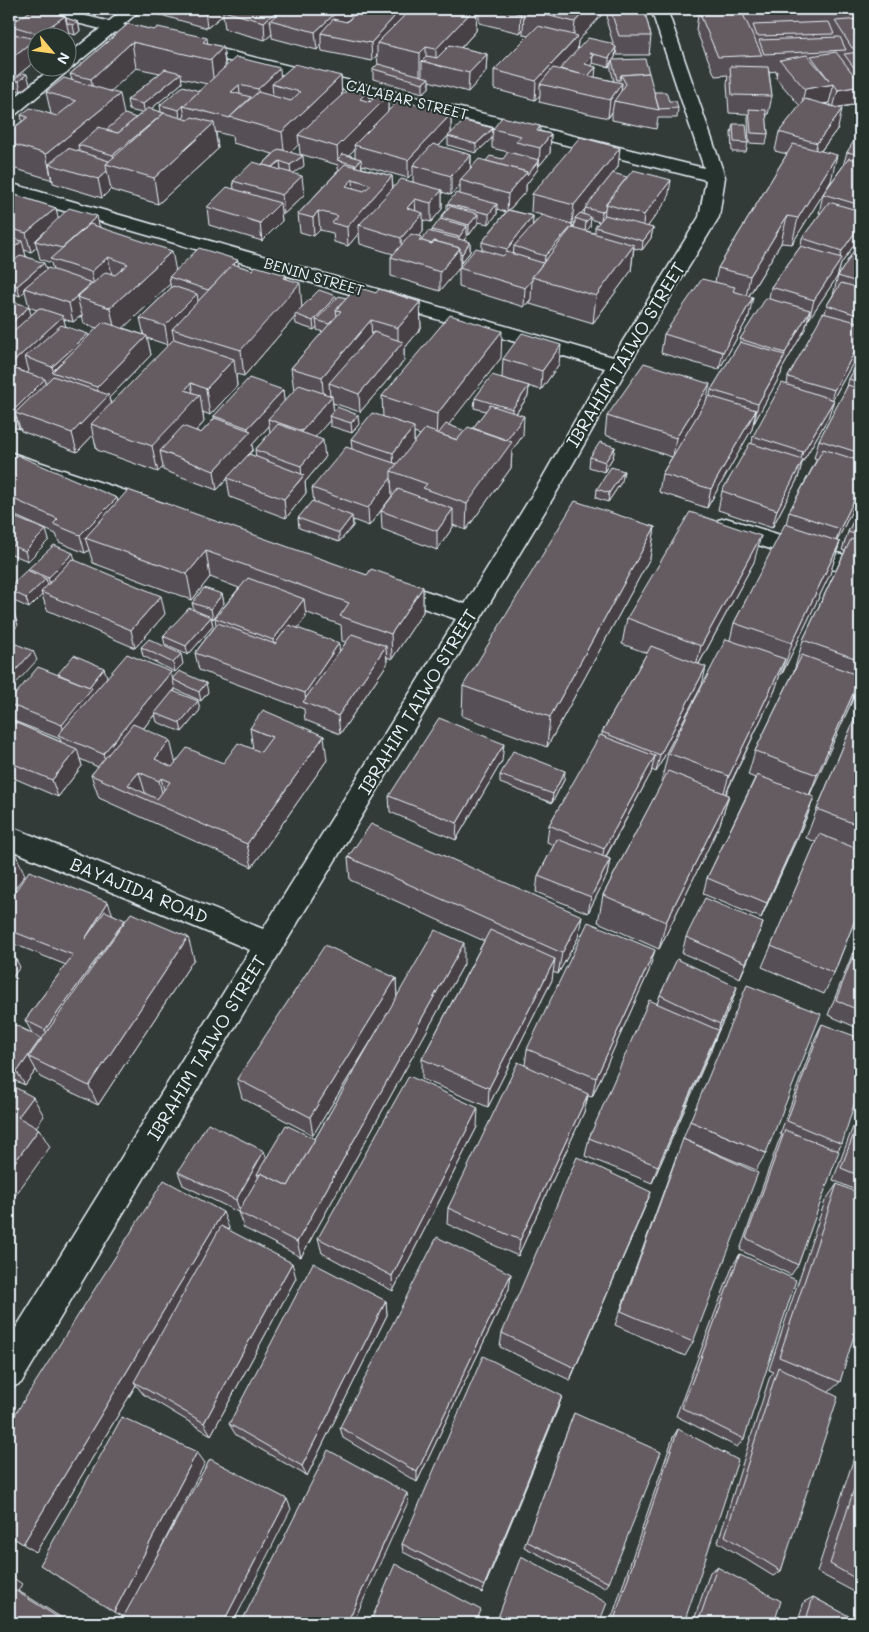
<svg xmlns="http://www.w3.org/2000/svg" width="869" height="1632" font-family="Mali,sans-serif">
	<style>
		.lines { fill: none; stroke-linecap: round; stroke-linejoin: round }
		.street-casing { stroke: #e8f1f8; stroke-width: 3 }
		.secondary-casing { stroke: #e8f1f8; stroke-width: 3 }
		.street { fill: #26332d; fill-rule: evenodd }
		.secondary { fill: #26332d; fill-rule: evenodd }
		.wall { fill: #574f54; stroke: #e8f1f8; fill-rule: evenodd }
		.shaded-wall { fill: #474045; stroke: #e8f1f8 }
		.building { fill: #655c62; stroke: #e8f1f8; fill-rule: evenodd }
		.labels { text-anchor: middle; stroke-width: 4; stroke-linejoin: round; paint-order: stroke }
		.far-street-label { font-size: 15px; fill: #e8f1f8; stroke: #26332d }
		.street-label { font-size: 18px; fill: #e8f1f8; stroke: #26332d }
	</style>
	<rect width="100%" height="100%" fill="#333b38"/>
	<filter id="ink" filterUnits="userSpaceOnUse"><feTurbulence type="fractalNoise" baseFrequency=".02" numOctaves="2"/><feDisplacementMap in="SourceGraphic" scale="10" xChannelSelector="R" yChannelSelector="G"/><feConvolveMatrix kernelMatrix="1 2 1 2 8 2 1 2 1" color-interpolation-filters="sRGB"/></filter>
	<g filter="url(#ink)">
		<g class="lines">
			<defs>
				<g id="street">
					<path d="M31,9h27l646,159 -53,-159h16l58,168 -6,40 -90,148 -67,118 -541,900 -12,6v-50l241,-389 -241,-101v-23l254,103 193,-310 -78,-26 -3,-6 3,-6 9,-3 78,26 75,-122 65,-114 -596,-173v-12l604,174 86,-140 7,-37 -673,-168z"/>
					<path d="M9,452l156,52 4,6 -4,6 -8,2 -148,-50z"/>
					<path d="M726,518l134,42v18l-142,-46 -4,-6 4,-6z"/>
				</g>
				<path id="secondary" d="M124,9h18l-127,106 -6,1v-14l43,-34h16v-13z"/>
			</defs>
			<use href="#street" class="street-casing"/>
			<use href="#secondary" class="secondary-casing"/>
			<use href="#street" class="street"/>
			<use href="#secondary" class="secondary"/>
		</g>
		<g class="wall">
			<path d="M156,9h321l-1,22 -15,17 26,6 -1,18 -18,20 -39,-11v7l-6,5 -50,-14v-10l5,-4 -1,-10 -5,6 -50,-10 -1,-6 -4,5 -45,-12v-4l-7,6 -40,-11 -2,-14 -16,13 -50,-14z"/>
			<path d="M479,9h128l-29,32 -1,9 37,-4 -7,-23 1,-14h36l7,27 -2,19h-32l-1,-4 -1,6 -2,3 41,32 15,9 9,7 -1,10h-19l-2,11 -44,-9v-8l-4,6 -69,-16 1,-7 -5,5 -41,-11v-19l34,-34 -5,-1v-6l-3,4 -41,-10zM611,62v8l3,11 -20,-4 2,-10 -5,-1 1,-3 17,4z"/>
			<path d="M695,9h39v1h6v-1h120v92v-1l-2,4 -21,4 1,20 -17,23 10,30 -39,63 -11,-1 -32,53v20l-30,54 -58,-17 3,-19 51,-52 3,-14 69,-114 -12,-3 4,-19 21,-26 -24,-28 1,-7 -8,1 3,24 -4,19h-2l2,19 -2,10 -17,-1 -1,-24v-5l-19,-1 -2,-29 1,-9 -13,1 -19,-46 2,-15zM829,103l3,3 -9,-2z"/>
			<path d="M9,16l8,2v2l48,-4 1,2 12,4 2,9 -5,4 -6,-2v1l-5,4h-26v21l-26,21 -3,-1z"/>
			<path d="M128,24l95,23 3,20 55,10 60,-1 1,19 28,7 18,-6v15l63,3v19l42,-5 47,-2v5l11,3 -1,19 -11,13h-1v3l-12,16v6l-17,19 24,6 -1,10 10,-11 -11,-3 1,-18 86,-27 -5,6 55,26 -21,28 6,1 -2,10 -9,12 -8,-2 -3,23 -38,52 -63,-19 1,-5 -7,8 -65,-20v-19l23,-19v-7l24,-30 -9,-3v5l-8,10 -11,-2v1l-9,12 -2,-1v2l-3,4 6,2v10l-9,11h-1v4l-20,24 -49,-15v-19l2,-3 -33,-10 -1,-11 -11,13 -14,-4 -1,-9 -13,-3 -6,6 -14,-4 -2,-18 41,-44 -1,-1v-4l-38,-11 -1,-10 -9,8 14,14 -12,7 12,22 -20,19 -3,-1 1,8 -20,20 -53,-16 -2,-18 27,-18 -1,-8 29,-16 11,-11 -40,-11 -1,-7 -16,-4 2,17 -60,55 -47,-14v-1l-9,9 -49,-15v-3l-44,-13v-35l13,-11 -1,-6 30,-1 -5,-22 26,-12 -2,-6zM136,68l24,5 -33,27 2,10 13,3 -6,5 -12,-3 -14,-24zM181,78l26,6 -8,7 -39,14 1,7 -10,-3 31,-26zM448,136v9l28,8 16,-15v10l24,6 -13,5 -17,2 -15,7v-13l-32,-9zM355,149v8l-7,-2zM362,165l46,13 5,-5v9l-20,6 -1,-12 -30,-8zM460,185v9l-13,10v6l-6,7v2l-9,11v2l-10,7 -3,-3 4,-4v-12l8,2 11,-13v-17l9,3zM585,208l-1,7 -3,-1zM555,219l17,5 3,-3 -1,7 -1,-1v-2zM590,219l9,3 -4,5v6l-9,-2 4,-4z"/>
			<path d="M14,80l16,4 -9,7 -5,-1z"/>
			<path d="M733,124l15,19 -2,9h-14l-1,-19z"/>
			<path d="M860,142v94l-19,28 -4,13 -28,42h-1l-3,10 -23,40 -1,5 -27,49h-1l-1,6 -45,79 -48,-16 3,-18 10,-17 -67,-22 2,-19 100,-16 3,-4 1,-6 29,-47v-4l29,-41 2,-11 30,-41 1,-8 19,-25h-2l4,-19 20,-28 4,-14z"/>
			<path d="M9,193l47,15 2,10 42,9 76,43 63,-4 13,4 34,5 1,4 15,28 34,-8 10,-1 30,-5 44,9 1,26 -17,21v12l-44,51 -27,-9v9l26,12 -7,9 -22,-7v-6l-15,17 10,21 -20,24 1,11 -20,25 -56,-21 -3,-18 -10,11 -54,-20v-3l-5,5 -61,-22 -4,-15 -16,17 -56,-21 -1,-3 -1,1 -10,-3v-126l22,15 6,-5 -8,-3 -4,-16 -5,5 -11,-4zM37,247l3,12 11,4 2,7 -7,-1 -20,-13 -2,-6 7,2zM170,284l1,4 -31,30 4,17 -21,-7zM82,315l2,9 13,4 -8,8 -24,-10 -1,-7 9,3zM295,317l1,7 18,6 3,-3v3l6,2 -32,36 3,23 -10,11 -1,-12 -69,26v3l-13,14 -5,-2 8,-9 -1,-10 7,3 27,-29 -1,-12 8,2zM147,338l21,7 6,-6v1l-63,64 -2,-6 42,-43zM269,426l1,7 -15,17 1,7 -7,-3 4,-4 -1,-5z"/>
			<path d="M860,241v109l-27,49 -5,19 -26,45 -4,15 -26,50 -54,-18 4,-19 30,-48 1,-7 34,-51 1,-8 37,-64 2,-8 6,-10 5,-19z"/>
			<path d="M501,358l-53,67 17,6 8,-3 13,-17 -12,-3 1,-10 54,-12 -1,10 -12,18 7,21 -11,16 -1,17 -45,62 -13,-5v2l-16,23 -55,-21 -1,-18 11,-15 -23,30 -16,-6v6l-14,16 -40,-14 -1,-10 16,-16 -2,-14 40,-39 -1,-10 32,-22 -1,-21zM414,433l6,2 -6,8z"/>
			<path d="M503,359l56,5 -18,26 -39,-12z"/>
			<path d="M860,359v135l-23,47 3,1 -10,32 -48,100h-2l-5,16 -49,104 3,1 -9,29 -61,125 -61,-27 5,-27 59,-112 -1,-1 7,-29 62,-113 4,-17 52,-99 3,-12 28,-53 -3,-1 5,-18 27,-50 3,-11z"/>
			<path d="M615,447l-2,10 -9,15 -15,-5 1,-10z"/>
			<path d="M9,463l108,35 1,4 249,73 56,12v25l-31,47 -5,-2v7l-47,70 -35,-14 -1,-11 -105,-39 -4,-17 21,-28 -1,-7 24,-30 -29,-11 -18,23 -99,-37 -4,-13 -4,3 -26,-11 -3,-8 -47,-21zM305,612l36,13 1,16 4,1 -6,9 -43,-23 9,-11z"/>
			<path d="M622,481l-14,21 -12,-4 1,-9z"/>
			<path d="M860,507v163l-2,5 2,3 -8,23 -43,94 -1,19 -47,104 -58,-24 4,-16 48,-100 -7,-3 7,-24 39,-80 9,-31 42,-89 -3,-1 6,-18z"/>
			<path d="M9,515l40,25 -21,21 -19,-8z"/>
			<path d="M655,527l-5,31 -103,189 -85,-31 1,-30z"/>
			<path d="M75,561l90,53 -30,34 -88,-38 -5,-15 -13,13 -19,-9 -1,-3v-9l20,-16 -1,-2z"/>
			<path d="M754,562l-55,102 3,21 -46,87 -4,-2 -1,3 -45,84 4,2 -3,16 -19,38 -52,-21 2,-16 16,-31 -7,-3 2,-17 53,-90v-3l45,-79 -25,-9 5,-26z"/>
			<path d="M222,594l2,9 -11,16 -2,-1 2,8 -25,29 -23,-10 -2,-9 31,-26 -2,-7z"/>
			<path d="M141,647l42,17 -8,8 -32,-16z"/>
			<path d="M58,674l49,3 65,2 36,13 -7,9 -26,-12 -1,2 26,19 -18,22 -25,-10 -2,-8 -12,15 32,33 48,1 30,-14 -3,-21 77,32 -75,107 -153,-69 -8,-23 7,-8 -18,-8 2,7 -24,31 -49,-21v-56l52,22 -1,-3 -46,-18 -5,-15v-4l49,-27z"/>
			<path d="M860,706v201l-26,66 -10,21 -62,-27 54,-125 -10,-4 11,-29z"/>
			<path d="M502,761l-46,79 -66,-28 -1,-16z"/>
			<path d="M500,775l64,5 -12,23 -52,-20z"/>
			<path d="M348,857l230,81 -20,36 -5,-2 -1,8 -64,127 -66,-28v-20l62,-118 -134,-61z"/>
			<path d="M9,900l104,15 81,44 -96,146 -58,-28 -4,-7 -11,15 -16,-7v-56l23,11 -7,-13 41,-55 -57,-23z"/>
			<path d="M763,923l-6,16 -17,39 -58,-25 4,-16z"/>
			<path d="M860,935v94l-32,-14z"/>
			<path d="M464,964l-163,293 -57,-29 -6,-16 -55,-27 -5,-13 86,-21 2,8 49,-20 68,-117 -70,113 -71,-37 -5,-19 159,-101 1,20z"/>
			<path d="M649,971l-57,126 -4,-1 -4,16 -66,144 -71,-32 1,-16 77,-143 2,-16z"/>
			<path d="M737,987l-5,15 -15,32 -6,16 -59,133 -67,-27 4,-18 68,-134 3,-9z"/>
			<path d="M822,1024l20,120 -5,7 -39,114 -7,10 -51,-25 38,-107 4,-8 -2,-1 35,-96z"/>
			<path d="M860,1108v84l-27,-12z"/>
			<path d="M690,1121l76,32 -10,17 -73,-31z"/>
			<path d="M477,1127l-84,164 -71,-38 -4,-15z"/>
			<path d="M676,1157l17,185 -8,14 -70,-31z"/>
			<path d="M837,1184l3,198 -11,10 -48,179 -8,5 -55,-34 52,-166 4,-4 -5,-2 56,-169z"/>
			<path d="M651,1192l-7,17 -74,171 -70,-33 2,-14z"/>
			<path d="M229,1228l-1,2 68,48 -85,157 -68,-41 -7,-9 -100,167 -27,-17z"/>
			<path d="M740,1254l4,185 -7,8 -61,-31 57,-151z"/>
			<path d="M509,1289l-92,193 -74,-44 -3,-11z"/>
			<path d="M386,1301l1,14 -80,161 -71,-41 -7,-11z"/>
			<path d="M562,1396l-4,12 -76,185 -79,-41 -1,-8z"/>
			<path d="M574,1413l35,170 -4,5 -81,-41z"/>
			<path d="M678,1429l6,194h-74l63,-186z"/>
			<path d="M860,1439v156l-43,-23z"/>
			<path d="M717,1567l57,56h-81l17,-51z"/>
			<path d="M813,1597l47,26h-63l7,-21z"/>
		</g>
		<g class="shaded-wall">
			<path d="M206,9h20l-3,2v4l-16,13 -2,-18z"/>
			<path d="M279,9h12l-21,11 2,14 -7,6 -1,-18z"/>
			<path d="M340,9h19v1l-27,25 -11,-2v12l-4,5 -2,-18z"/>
			<path d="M401,9h11l-35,34v12l-5,6 -1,-18z"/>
			<path d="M474,9h3l-1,22 -33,36 -7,-2v-16z"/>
			<path d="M586,9h21l-29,32 -1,13 -18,20 -19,10v11l-5,5 1,-19 37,-39 2,-20z"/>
			<path d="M524,11l-1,18 -3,4 1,-19z"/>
			<path d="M65,16l4,18 -5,4h-24l-1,-4z"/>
			<path d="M17,18l2,9 -10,-2 2,8 -2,2v-11z"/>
			<path d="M78,22l2,9 -5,4 -2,-10z"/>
			<path d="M207,38l3,22 -7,-18z"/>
			<path d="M35,39l3,10v10l-26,21 -3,-13v-7z"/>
			<path d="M132,42l4,26 -40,37 -5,-26z"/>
			<path d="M223,47l3,26 -12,12 -3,-25z"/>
			<path d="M426,47v15l-4,-1v16l-2,2v-26z"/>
			<path d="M616,47l-1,10 -3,5v-2l-1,2 -2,5v-9z"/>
			<path d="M487,54l-1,18 -18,20 1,-19z"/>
			<path d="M593,55l-1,9 -8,10 1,-10z"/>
			<path d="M596,67l-1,10 -11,12 1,-9z"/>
			<path d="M280,68l1,19 -9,-3 1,11 -13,13 -2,-19z"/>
			<path d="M181,73l1,10 -37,31 -2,-10z"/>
			<path d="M27,74l3,10 -9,7 -2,-10z"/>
			<path d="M341,76l1,26 -44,33 1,9 -14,14 -3,-26z"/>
			<path d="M429,78v10l-6,5v-10z"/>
			<path d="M622,83l-2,19 -6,-1 -2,11 -4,6 2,-18z"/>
			<path d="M834,84l-5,19 -28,4 4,-18z"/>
			<path d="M239,85l2,18 -10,-11z"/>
			<path d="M860,86v11l-2,7 -25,4 5,-18z"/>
			<path d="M369,90l1,19 -10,-10z"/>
			<path d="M120,94l5,26 -47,25 2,12 -31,7 3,17 -6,-27z"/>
			<path d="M388,96v18l-34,31 1,4 -13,12 -4,-1 -1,-13z"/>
			<path d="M183,106l2,10 -5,4 -1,-10z"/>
			<path d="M842,109l-4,19 -25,33 4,-18z"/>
			<path d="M164,113l3,18 -52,32 -2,-8z"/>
			<path d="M451,114v19l-32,34 -6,-2v8l-5,5v-18z"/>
			<path d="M214,123l4,26 -60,55 -4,-26z"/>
			<path d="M493,129l-1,9 -16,15v-9z"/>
			<path d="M551,134l-1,19 -11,13 1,-18z"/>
			<path d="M620,148l-2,19 -41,52 -2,-1v3l-3,3 2,-19z"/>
			<path d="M471,155l-1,18 -10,7v5l-9,10v-19z"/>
			<path d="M837,155l-6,26 -39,63 6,-26z"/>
			<path d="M303,156l1,10 -13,9 -1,-10z"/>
			<path d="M361,159l1,10 -6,6v-10z"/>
			<path d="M539,160l-1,9 -12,16v6l-19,21 1,-18 19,-22z"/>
			<path d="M280,161l1,10 -15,1z"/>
			<path d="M107,171l4,18 -9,9 -4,-19z"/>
			<path d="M302,176l2,19 -20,19 -2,-19z"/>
			<path d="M392,176l1,19 -34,30v8l-11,13 -1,-19z"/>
			<path d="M353,179l1,19 -8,-12z"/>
			<path d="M671,180l-3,19 -26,35 2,-19z"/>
			<path d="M442,190v19l-11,13v-19z"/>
			<path d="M415,199l1,19 -9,-10z"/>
			<path d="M280,203l2,18 -20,20 -2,-18z"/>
			<path d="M497,204v10l-8,10v-10z"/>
			<path d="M56,208l4,19 -25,14 2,6 -6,5 -5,-19z"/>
			<path d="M605,209l-1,9 -3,4 1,-10z"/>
			<path d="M318,211l2,19 -6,6 -1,-18z"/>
			<path d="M423,213v19l-21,24 -1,-18z"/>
			<path d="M478,214v9l-9,12v-10z"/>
			<path d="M97,216l4,18 -38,15z"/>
			<path d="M533,216l-1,19 -18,11 -1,13 -7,9 1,-19z"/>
			<path d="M787,216l-6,27 -36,59 5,-26z"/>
			<path d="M591,217l-1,10 -5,5 1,-10z"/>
			<path d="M573,225l-2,19 -27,20 1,-8z"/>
			<path d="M860,225v11l-19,28 -4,13 -28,42 5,-19 24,-36 4,-13z"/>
			<path d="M467,226v10l-8,11v-10z"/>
			<path d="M653,228l-2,10 -9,12 1,-9z"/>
			<path d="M22,241l5,19 -18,15v-23z"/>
			<path d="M470,242v10l-9,11 1,-9z"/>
			<path d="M634,245l-3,26 -38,52 3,-27z"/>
			<path d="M460,248v19l-20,24v-19z"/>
			<path d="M172,251l5,26h-8l1,7 -54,51 -6,-27z"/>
			<path d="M108,257l6,27 -17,15 -6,-27z"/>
			<path d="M238,260l2,19 -32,11z"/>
			<path d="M44,263l3,9 -23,16 1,3 -5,5 -3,-10z"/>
			<path d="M286,275l2,21 12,-13 2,26 -7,5v3l-51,59 -3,-26 43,-72z"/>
			<path d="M532,280l-1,19 -7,8 1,-19z"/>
			<path d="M92,283l4,19 -19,-5 5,18 -9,7 -4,-19z"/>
			<path d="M197,294l3,19 -28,16 2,10 -6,6 -3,-19z"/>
			<path d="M336,296l1,9 -21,15 1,7 -3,3 -1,-9z"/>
			<path d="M753,297l-4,19 -30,54 4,-18z"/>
			<path d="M420,302l1,26 -17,21v12l-44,51 -1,-18 39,-46v-20z"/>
			<path d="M29,307l5,19 -25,23v-24z"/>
			<path d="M810,310l-5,19 -23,40 -1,5 -27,49 4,-19 26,-46 1,-5z"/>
			<path d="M63,316l5,19 -43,22 4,14 -13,12 -5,-19z"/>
			<path d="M371,320l1,26 -43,37 1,14 -6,7 -2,-27z"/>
			<path d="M502,331l-1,27 -65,83 1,-27z"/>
			<path d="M88,334l5,19 -39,19 -2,-5z"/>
			<path d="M147,336l4,19 -42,43 4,16 -22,10 2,11 -16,17 -5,-19 29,-30 -4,-16z"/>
			<path d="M860,342v8l-32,58 6,-18z"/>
			<path d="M561,345l-2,19 -18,26 1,-19z"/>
			<path d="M234,359l3,27 -27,29 -4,-26z"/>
			<path d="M45,379l5,19 -35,15 5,15 -1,1 -6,-18z"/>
			<path d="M191,383l3,18 6,-6 4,27 -31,34 -13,-5 3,16 -5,5 -6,-26 33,-56z"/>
			<path d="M710,384l-4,18 -33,55 3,-19z"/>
			<path d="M529,386l-1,10 -16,23v-10z"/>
			<path d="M283,390l2,19 -17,10 1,7 -17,19 1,5 -36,40 -3,-19 35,-38 -1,-5z"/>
			<path d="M332,396l2,19 -5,1 1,4 -26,30 -2,-19z"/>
			<path d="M834,400l-6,18 -26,45 -4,15 -26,50 5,-18 21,-41 5,-17z"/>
			<path d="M756,410l-4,19 -45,79 4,-19z"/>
			<path d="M358,415l1,9 -7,9 -1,-10z"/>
			<path d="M524,416l-1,19 -11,16 -1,17 -45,62 1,-26 37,-60z"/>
			<path d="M414,427v18l-20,27 -1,-19z"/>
			<path d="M323,440l2,18 -20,24 1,11 -20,25 -2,-19 18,-21 -1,-12z"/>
			<path d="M615,447l-2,10 -9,15 1,-10z"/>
			<path d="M624,471l-2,10 -14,21 1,-9z"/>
			<path d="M391,478l1,18 -23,30 -1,-18z"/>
			<path d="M860,488v6l-26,53 6,-18z"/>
			<path d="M117,498l4,19 -36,21 4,12 -4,3 -5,-18z"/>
			<path d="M453,509v18l-16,23v-19z"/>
			<path d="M352,516l1,10 -14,16v-9z"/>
			<path d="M655,527l-5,31 -103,189 3,-30z"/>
			<path d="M46,530l3,10 -21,21 -3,-10z"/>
			<path d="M761,536l-7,26 -59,109 6,-25z"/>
			<path d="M840,542l-10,32 -48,100 10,-31z"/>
			<path d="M206,551l4,26 -18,23 -5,-26z"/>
			<path d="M73,553l3,10 -25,24 -3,-9z"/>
			<path d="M46,579l3,10 -8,3 1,3 -13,13 -3,-10z"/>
			<path d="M423,587v25l-31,47 -1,-25z"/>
			<path d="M222,594l2,9 -11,16 -2,-10z"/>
			<path d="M161,596l4,18 -30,34 -4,-18z"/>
			<path d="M304,599l2,18 -31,41 -2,-18z"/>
			<path d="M12,607l6,18 -9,10v-25z"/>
			<path d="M211,617l2,9 -25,29 -2,-9z"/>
			<path d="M339,643l1,18 -34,43 -1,-11z"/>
			<path d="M386,646l1,18 -47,70 -2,-18z"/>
			<path d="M33,651l4,9 -28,31v-13z"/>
			<path d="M181,654l2,10 -8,8 -2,-9z"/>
			<path d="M785,659l-10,31 -55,115 9,-29z"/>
			<path d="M706,667l-4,18 -46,87 4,-17z"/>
			<path d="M104,668l3,9 -41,61 -4,-13 27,-38z"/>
			<path d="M171,672l4,17 -66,82 -6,-17z"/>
			<path d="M860,678l-8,23 -44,98 9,-24z"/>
			<path d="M206,683l2,9 -7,9 -2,-9z"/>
			<path d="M198,701l2,9 -18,22 -2,-9z"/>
			<path d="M324,736l3,24 -75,107 -5,-23z"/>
			<path d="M170,740l6,25 -15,13 6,24 -2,2 -6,-23 -4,-22z"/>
			<path d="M504,744l-2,17 -46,79 1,-17z"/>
			<path d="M77,749l5,17 -24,31 -6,-17z"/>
			<path d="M655,756l-4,17 -50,92 3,-16z"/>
			<path d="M565,771l-1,9 -12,23 1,-9z"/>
			<path d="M139,772l7,24 -18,-11z"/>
			<path d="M729,795l-9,29 -61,125 7,-27z"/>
			<path d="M814,797l-6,17 -47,104 6,-15z"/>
			<path d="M15,853l10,22 -16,21v-36z"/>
			<path d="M610,859l-3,16 -19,38 3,-16z"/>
			<path d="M108,902l6,16 -29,21z"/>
			<path d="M582,916l-4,22 -20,36 4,-21z"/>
			<path d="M125,920l5,15 -77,109 -8,-14z"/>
			<path d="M763,923l-6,16 -17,39 6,-15z"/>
			<path d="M188,937l6,22 -96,146 -9,-19z"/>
			<path d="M464,943v21l-163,293 -4,-15z"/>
			<path d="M655,950l-6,21 -57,126 4,-19z"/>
			<path d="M12,952l8,15 -11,15v-25z"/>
			<path d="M555,959l-3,21 -64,127 1,-19z"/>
			<path d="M396,978l1,21 -84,136 -3,-18z"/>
			<path d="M737,987l-5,15 -15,32 -6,16 -59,133 6,-17 58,-130 4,-12z"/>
			<path d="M41,1038l7,14 -19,5 7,13 -11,15 -8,-13z"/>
			<path d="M588,1094l-4,18 -66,144 2,-16z"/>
			<path d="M33,1097l11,19 -14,20 -12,-19z"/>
			<path d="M478,1108l-1,19 -84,164 -1,-15z"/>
			<path d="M39,1129l11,18 -41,57v-34z"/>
			<path d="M264,1151l4,12 -11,11 2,5 -19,33 -4,-12z"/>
			<path d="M651,1192l-7,17 -74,171 5,-12z"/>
			<path d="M223,1212l6,16 -92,155 -3,-1 2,3 -100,167 -13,-8z"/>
			<path d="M292,1263l4,15 -85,157 -7,-12z"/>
			<path d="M511,1274l-2,15 -92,193v-10z"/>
			<path d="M386,1301l1,14 -80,161 -5,-10z"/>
			<path d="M562,1396l-4,12 -76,185 2,-7z"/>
			<path d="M197,1452l8,11 -80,154 -11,-5z"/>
			<path d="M407,1493l1,9 -55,121h-6z"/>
			<path d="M287,1499l4,10 -58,114h-10z"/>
			<path d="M9,1575l13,9 -4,7 9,5 43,27h-3l-58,-17z"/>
		</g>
		<g class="building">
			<path d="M34,9h8l23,7 -26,18 -30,-9z"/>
			<path d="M226,9h53l-15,13 -41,-11z"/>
			<path d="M284,9h56l-25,23 -45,-12z"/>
			<path d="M359,9h42l-30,34 -50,-10 12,-14 14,3z"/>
			<path d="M411,9h63l-38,40 -10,-2 -6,6 -43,-10z"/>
			<path d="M497,9h28l-1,2 -3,3z"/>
			<path d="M525,9h61l-11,13 -51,-12z"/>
			<path d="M610,9h34l7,27h-32z"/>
			<path d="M756,9h102l-100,5z"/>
			<path d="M741,10l21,45 -44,2 -19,-45z"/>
			<path d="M9,16l8,2 -8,6z"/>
			<path d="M66,18l12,4 -5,3 -6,-2z"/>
			<path d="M860,19v29h-8l-17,-27z"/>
			<path d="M829,22l5,12 -77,2 -4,-11z"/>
			<path d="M128,24l26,6 4,-3 49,11 -4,4 20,5 -12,13 -79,-18 -41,37 -21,-5z"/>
			<path d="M538,26l40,10 -42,45 -42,-11z"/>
			<path d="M9,33l26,6 -26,21z"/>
			<path d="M840,37l6,13 -82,4 -5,-14z"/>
			<path d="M588,38l22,5 6,4 -7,11 -20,-5 4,2 -8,9 11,3 -8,9 -28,-7z"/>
			<path d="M450,45l37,9 -18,19 -47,-12 5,-5 10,2z"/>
			<path d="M836,52l24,31v3l-22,4 -4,-6 -29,5 -25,-29 27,-5 22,25 -18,-24z"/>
			<path d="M860,52v24l-16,-22z"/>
			<path d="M236,57l44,11 -22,21 -19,-4 -8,7 20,5 -21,20v1l-47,-12z"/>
			<path d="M645,59l4,14 -28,2 -1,5h-3l-5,-20z"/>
			<path d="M295,64l46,12 -59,56 -52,-15 28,-25 33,9 9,-9 -28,-8z"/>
			<path d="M378,64l51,14 -6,5 -50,-14z"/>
			<path d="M730,66l38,1 4,29 -40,-1z"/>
			<path d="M553,68l69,15 -12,17 -70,-16z"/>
			<path d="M165,69l16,4 -38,31 -16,-4z"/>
			<path d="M23,73l4,1 -8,7 -5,-1z"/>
			<path d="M649,73l10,37 -45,-9 12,-17 -5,-9z"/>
			<path d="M64,78l56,16 -74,60 -37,-11v-11l19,-15 -7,-2 9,-7 27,8 19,-15 -30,-9z"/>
			<path d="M183,86l16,5 -20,19 -19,-5z"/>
			<path d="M352,86l17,4 -9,9 10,3 9,-9 9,3 -51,51 -39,-12z"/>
			<path d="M654,92h12l3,9h7l2,7 -19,1z"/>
			<path d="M805,99l37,10 -25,34 -38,-11z"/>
			<path d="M399,100l52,14 -43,46 -54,-15z"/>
			<path d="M148,108l16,5 -51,42 -35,-10 21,-18 19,6z"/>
			<path d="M749,109l17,1 2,24 -17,-1z"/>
			<path d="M164,113l24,7 4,-3 22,6 -60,55 -48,-14z"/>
			<path d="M125,114l11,4 -18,15 -12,-3z"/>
			<path d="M502,117l38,9 -3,5 14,3 -11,14 -24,-6 5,-6 -28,-7z"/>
			<path d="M464,121l29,7 -17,16 -28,-8z"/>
			<path d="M733,124h13l2,19 -14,-1z"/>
			<path d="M580,137l40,11 -46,57 -42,-11z"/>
			<path d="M854,141l6,1v13l-13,-3z"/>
			<path d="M433,144l38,11 -20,21 -38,-11z"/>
			<path d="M793,144l44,11 -39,63 -11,-2 -37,60 -32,-8z"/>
			<path d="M68,148l41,13 -3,3 1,7 -9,8 -49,-15z"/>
			<path d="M279,149l24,7 -13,9 -10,-4 -8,6 -10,-2z"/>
			<path d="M508,152l31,8 -12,15v-3l-41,-11 4,-5 13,3z"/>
			<path d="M343,154l18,5 -5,6 -19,-5z"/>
			<path d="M849,158l11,3v44l-37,-11z"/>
			<path d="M479,159l48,13 -19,22 -48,-14z"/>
			<path d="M253,162l49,14 -20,19 -49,-14z"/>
			<path d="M345,164l47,12 -45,51 -15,-4 6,-7 -20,-5 -5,7 -15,-4zM353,179l18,6 -7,6 -18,-5z"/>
			<path d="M633,170l38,10 -27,35 -38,-11z"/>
			<path d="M613,173l14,4 -21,27 -1,5 -3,3 -17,-4z"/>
			<path d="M401,179l41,11 -11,13 -16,-4 -8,9 16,5 -22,25 -42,-13z"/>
			<path d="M227,187l53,16 -20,20 -53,-16z"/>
			<path d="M9,193l47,15 -30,25 -17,-5z"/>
			<path d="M456,193l41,11 -8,10 -42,-10z"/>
			<path d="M829,202l31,9v14l-18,26 -40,-13z"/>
			<path d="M450,206l28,8 -9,11 -28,-8z"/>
			<path d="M69,208l28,8 -17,16 -18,16 -27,-7z"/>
			<path d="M508,210l25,6 -26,33 -25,-7z"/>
			<path d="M580,213l11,4 -5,5 -11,-4z"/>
			<path d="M542,215l31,10 -28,31 -31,-10z"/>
			<path d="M605,215l48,13 -10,13 -48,-14z"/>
			<path d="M440,219l27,7 -8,11 -27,-7z"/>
			<path d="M90,224l82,27 -62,57 -33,-11 29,-25 9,3 13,-11 -20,-7 -17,15 -41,-13z"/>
			<path d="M572,227l62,18 -38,51 -64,-19z"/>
			<path d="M428,231l42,11 -8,12 -2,-1v-5l-26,-7 -2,3 -10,-3v-2z"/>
			<path d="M411,234l11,3 -3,3 13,4 2,-3 26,7 -20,24 -49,-15z"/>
			<path d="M9,237l13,4 -13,11z"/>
			<path d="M860,241v42l-22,-7z"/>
			<path d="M801,246l41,12 -28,42 -43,-13z"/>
			<path d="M199,248l39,12 -30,30 -39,-13z"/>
			<path d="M476,248l27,8 4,-4 36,11 -11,14v3l-7,8 -66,-20z"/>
			<path d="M21,255l23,8 -27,23 -8,-3v-18z"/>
			<path d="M233,264l19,6 3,-4 31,9 -2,3 16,5 -59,67 -69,-21z"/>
			<path d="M48,268l44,15 -23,20 -45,-15z"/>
			<path d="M702,279l33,8 -2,4 20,6 -30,55 -59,-18z"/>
			<path d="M841,283l19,5v28l-33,-11z"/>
			<path d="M173,286l24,8 -32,32 -25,-8z"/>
			<path d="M357,287l19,6 3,-4 41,13 -22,26 -27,-8 -49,57 -31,-9 50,-57 -5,-1z"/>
			<path d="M319,290l17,6 -23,25 -18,-7z"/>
			<path d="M339,296l7,2 -10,12 1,6 -8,8 -13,-4z"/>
			<path d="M766,298l44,12 -25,43 -45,-14z"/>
			<path d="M9,300l20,7 -20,18z"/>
			<path d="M39,308l24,8 -52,48h-2v-29z"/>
			<path d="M823,313l37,10v19l-26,48 -46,-13z"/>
			<path d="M450,315l52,16 -65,83 -55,-18z"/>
			<path d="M103,322l44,14 -50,51 -45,-15z"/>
			<path d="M61,325l27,9 -36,33 -27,-10z"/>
			<path d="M374,332l29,10 -44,52 -30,-11z"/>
			<path d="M522,333l39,12 -19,26 -39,-12z"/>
			<path d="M174,339l60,20 -28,30 -15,-6 -6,7 15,5 -48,51 -61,-22z"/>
			<path d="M740,342l45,13 -27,49 -47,-14z"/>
			<path d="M860,359v24l-11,-4z"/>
			<path d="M644,363l66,21 -34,54 -69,-22z"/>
			<path d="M9,367l36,12 -32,32 -4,-2z"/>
			<path d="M492,375l37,11 -17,23 -37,-11z"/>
			<path d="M53,376l56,19 -37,38 -57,-20z"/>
			<path d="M249,378l34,12 -35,38 -34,-12z"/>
			<path d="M782,383l52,17 -31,52 -50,-16z"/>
			<path d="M299,385l33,11 -30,35 -34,-12z"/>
			<path d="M848,385l12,4v64l-41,-13z"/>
			<path d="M709,396l47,14 -45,79 -49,-15z"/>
			<path d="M490,405l34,11 -17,24 -34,-12z"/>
			<path d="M337,407l21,8 -7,8 -22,-7z"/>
			<path d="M372,413l42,14 -21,26 -42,-14z"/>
			<path d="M215,418l36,13 -37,40 -54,-20 23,-25 18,7z"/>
			<path d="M278,424l45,16 -22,26 -46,-16z"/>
			<path d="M446,424l19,7 -7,9 -20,-6z"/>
			<path d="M468,427l44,15 -45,62 -44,-16 4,-4 -36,-13 34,-42 32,11z"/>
			<path d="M600,442l15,5 -10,15 -15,-5z"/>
			<path d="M750,443l53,17 -26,50 -55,-19z"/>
			<path d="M346,447l51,17 -6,7v7l-23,30 -56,-20z"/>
			<path d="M823,449l37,12v27l-20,41 -51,-17z"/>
			<path d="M249,454l55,21 -20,24 -57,-21z"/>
			<path d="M17,455l100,43 -37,37 -27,-11 5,-5 -49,-22v-34z"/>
			<path d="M611,467l13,4 -15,22 -12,-4z"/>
			<path d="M398,489l55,20 -16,22 -56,-20z"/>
			<path d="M128,490l239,85 4,-6 52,18 -32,47 -51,-18 9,-13 -143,-52 -19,23 -102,-36z"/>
			<path d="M312,501l40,15 -13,17 -41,-15z"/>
			<path d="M575,501l80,26 -105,190 -87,-31z"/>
			<path d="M860,507v29l-12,-4z"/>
			<path d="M690,512l71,24 -60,110 -74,-28z"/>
			<path d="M9,515l37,15 -21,21 -16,-7z"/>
			<path d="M785,524l55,18 -48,101 -58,-20z"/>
			<path d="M851,539l9,3v118l-57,-20z"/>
			<path d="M54,545l19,8 -25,25 -20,-9z"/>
			<path d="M72,559l89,37 -30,34 -90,-38z"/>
			<path d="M27,570l19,9 -20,19 -17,-8v-3z"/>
			<path d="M248,578l56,21 -31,41 -58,-22z"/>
			<path d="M204,588l18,6 -11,15 -19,-6z"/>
			<path d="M189,608l22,9 -25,29 -23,-10z"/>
			<path d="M218,623l57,21 14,-19 50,18 -34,50 -110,-40z"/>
			<path d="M352,634l34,12 -48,70 -35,-14z"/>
			<path d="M149,639l32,15 -8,9 -32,-16z"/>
			<path d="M726,639l59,20 -56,117 -61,-23z"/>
			<path d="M9,641l24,10 -24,27z"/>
			<path d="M651,646l55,21 -46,88 -58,-23z"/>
			<path d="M127,654l44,18 -68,82 -45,-19z"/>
			<path d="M74,655l30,13 -15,19 -31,-13z"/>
			<path d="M802,655l58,21v2l-43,97 -62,-24z"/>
			<path d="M38,667l54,21 -30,37 -53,-21v-2z"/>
			<path d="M179,671l27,12 -7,9 -27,-13z"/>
			<path d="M173,691l25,10 -18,22 -25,-10z"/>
			<path d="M860,706v120l-43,-17z"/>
			<path d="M263,710l61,26 -77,108 -156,-69 42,-51 37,16 -15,19 17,8 15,-19 36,15 15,-20 23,9 11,-15 -22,-9zM139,772l20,9 2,-3 9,4 -13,17 -29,-14z"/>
			<path d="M439,718l65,26 -47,79 -68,-27z"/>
			<path d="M9,720l68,29 -25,31 -43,-18z"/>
			<path d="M600,735l55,21 -51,93 -55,-24z"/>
			<path d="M513,751l52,20 -12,23 -53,-19z"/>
			<path d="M668,771l61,24 -63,127 -63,-27z"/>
			<path d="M757,775l57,22 -47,106 -60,-25z"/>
			<path d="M371,824l211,92 -20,37 -214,-96z"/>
			<path d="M819,834l41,16v57l-26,66 -63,-27z"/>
			<path d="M557,839l53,20 -19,38 -53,-21z"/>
			<path d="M9,850l6,3 -6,7z"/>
			<path d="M29,871l79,31 -23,37 20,-28 20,9 -80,110 -20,-10 48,-65 -64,-25v-30z"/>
			<path d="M705,898l58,25 -17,40 -60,-26z"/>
			<path d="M131,913l57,24 -99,149 -60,-29z"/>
			<path d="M588,922l67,28 -59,128 -69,-29z"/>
			<path d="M435,930l29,13 -167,299 -59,-30 23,-39 27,13z"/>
			<path d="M490,930l65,29 -66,129 -67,-29z"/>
			<path d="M860,938v73l-24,-11z"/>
			<path d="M325,945l71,33 -86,139 -73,-38z"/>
			<path d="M9,951l3,1 -3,5z"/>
			<path d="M677,959l60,28 -17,37 -60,-29z"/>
			<path d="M747,985l74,29 -55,139 -76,-32z"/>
			<path d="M649,1000l69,30 -60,136 -69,-28z"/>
			<path d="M9,1022l32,16 -24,34 -8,-4z"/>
			<path d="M822,1024l38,14v47l-18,59 -55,-23z"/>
			<path d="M518,1062l70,32 -68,146 -72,-32z"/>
			<path d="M409,1076l69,32 -86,168 -74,-38z"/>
			<path d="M9,1084l24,13 -15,20 21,12 -30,41z"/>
			<path d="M860,1117v59l-19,-8z"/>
			<path d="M208,1123l56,28 -28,49 -58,-28z"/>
			<path d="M286,1125l29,14 -27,47 -27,-13 -1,2 -3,-1z"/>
			<path d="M785,1130l54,21 -41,114 -52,-27z"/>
			<path d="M683,1139l75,34 -65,169 -72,-31z"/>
			<path d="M577,1157l74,35 -76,176 -73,-35z"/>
			<path d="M164,1180l59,32 -200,332 -14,-9v-111z"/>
			<path d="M837,1184l23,10v121l-20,67 -61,-25z"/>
			<path d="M221,1226l71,37 -88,160 -70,-41z"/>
			<path d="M437,1237l74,37 -94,198 -77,-45z"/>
			<path d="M740,1254l56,26 -52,159 -62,-31z"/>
			<path d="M313,1263l73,38 -84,165 -73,-42z"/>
			<path d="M483,1356l79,40 -78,190 -82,-42z"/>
			<path d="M778,1367l60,30 -57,174 -56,-35z"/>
			<path d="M574,1413l87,39 -52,131 -83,-42z"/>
			<path d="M122,1417l75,35 -83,160 -74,-47z"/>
			<path d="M678,1429l60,31 -54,163h-64l-6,-3z"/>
			<path d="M328,1450l79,43 -60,130h-106z"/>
			<path d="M210,1459l77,40 -64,124h-103z"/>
			<path d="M860,1470v111l-30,-17z"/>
			<path d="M521,1556l86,47 -8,20h-103z"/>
			<path d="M395,1564l86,46 -5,13h-106z"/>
			<path d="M717,1567l64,34 -7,22h-76z"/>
			<path d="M13,1589l54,34h-58v-26z"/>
			<path d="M813,1597l47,25v1h-55z"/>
		</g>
	</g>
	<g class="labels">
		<g class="far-street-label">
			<text transform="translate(407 100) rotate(14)" y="5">CALABAR STREET</text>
			<text transform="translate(314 277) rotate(16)" y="5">BENIN STREET</text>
		</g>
		<g class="street-label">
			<text transform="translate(626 355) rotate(-59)" y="6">IBRAHIM TAIWO STREET</text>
			<text transform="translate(418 702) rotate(-59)" y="6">IBRAHIM TAIWO STREET</text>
			<text transform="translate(139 891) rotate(22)" y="6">BAYAJIDA ROAD</text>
			<text transform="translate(207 1048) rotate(-59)" y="6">IBRAHIM TAIWO STREET</text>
		</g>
	</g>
	<rect width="869" height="1632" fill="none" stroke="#26332d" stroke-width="30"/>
	<rect x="15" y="15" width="839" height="1602" fill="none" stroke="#e8f1f8" stroke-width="2" filter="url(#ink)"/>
	<g transform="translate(52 52) rotate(119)"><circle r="24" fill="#26332d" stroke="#747f7e"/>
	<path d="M0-4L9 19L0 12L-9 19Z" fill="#ffd166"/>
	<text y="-8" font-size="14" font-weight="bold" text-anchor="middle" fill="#e8f1f8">N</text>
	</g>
</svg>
